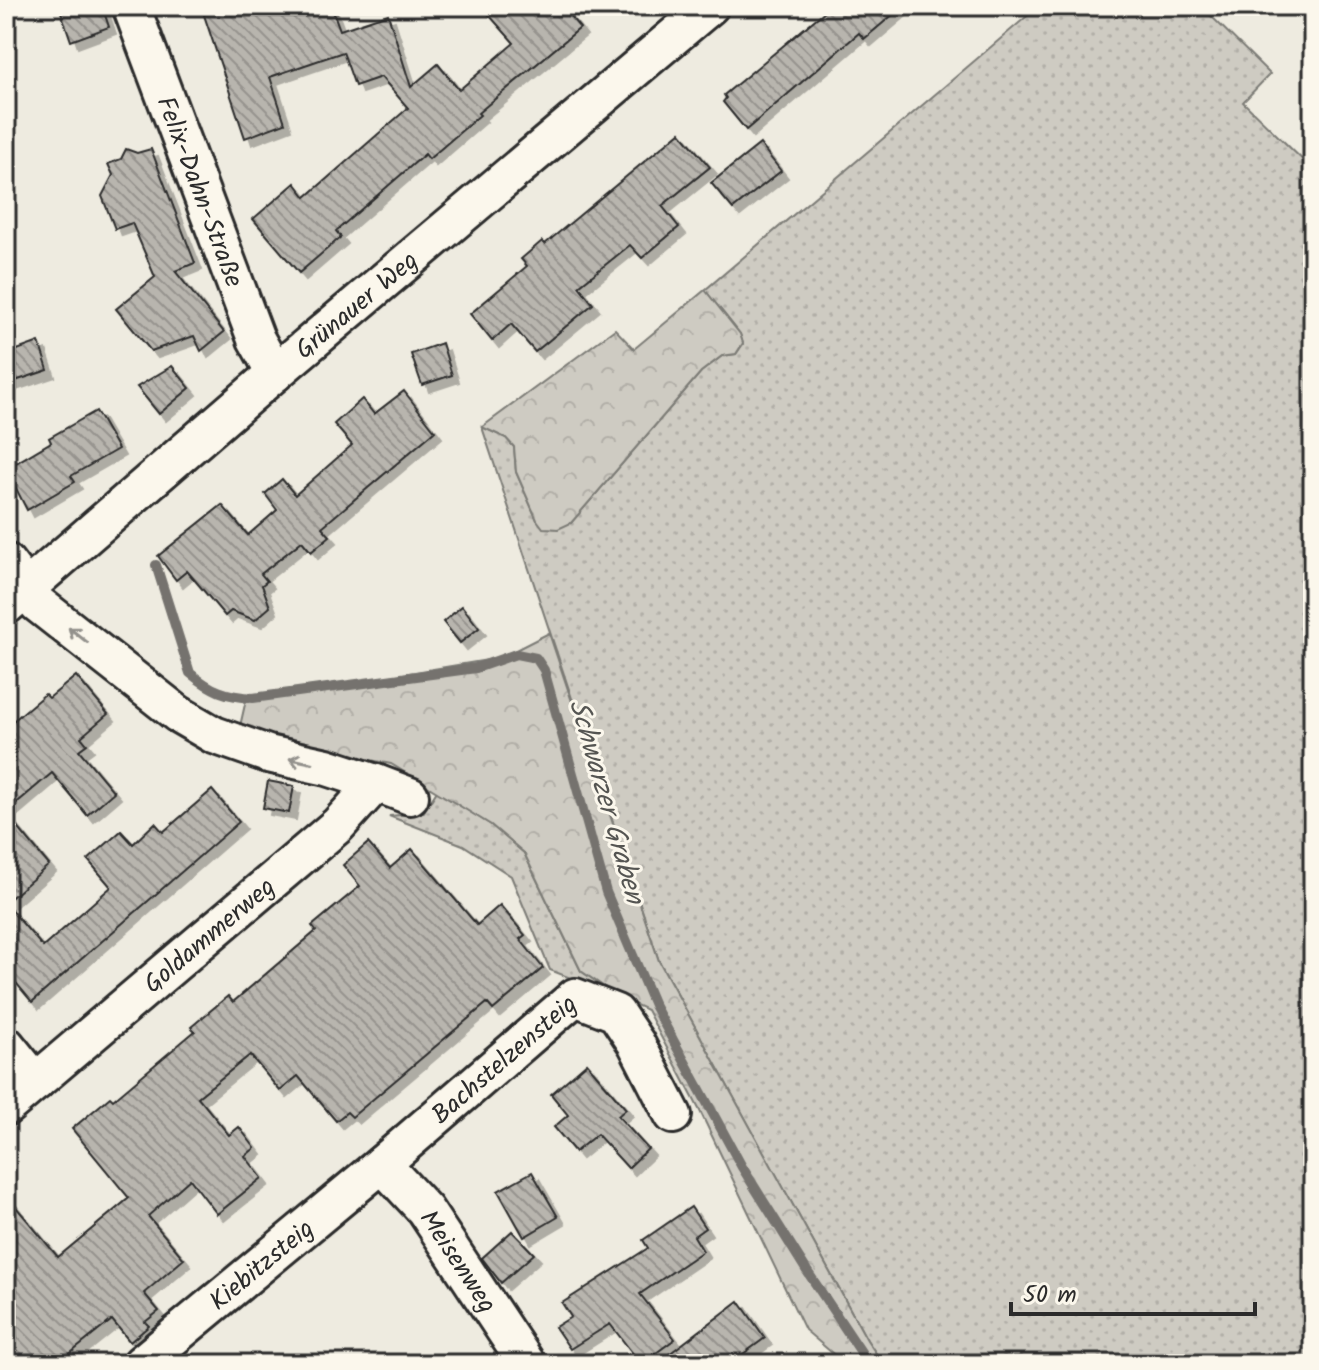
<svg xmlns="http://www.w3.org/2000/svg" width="1319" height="1370" font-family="Kalam,sans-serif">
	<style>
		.grass { fill: url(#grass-dots); stroke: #7c7b76; stroke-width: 2 }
		.forest { fill: url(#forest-crowns); stroke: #7c7b76; stroke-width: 2 }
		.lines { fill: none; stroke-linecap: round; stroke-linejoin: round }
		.stream { stroke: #74726e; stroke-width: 10 }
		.building { fill: url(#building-back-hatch); stroke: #2b2b2b; stroke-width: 2; filter: url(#shadow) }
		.minor-casing { stroke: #2b2b2b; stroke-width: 42 }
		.minor { stroke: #fbf7ec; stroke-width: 36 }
		.oneway { stroke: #93918c }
		.labels { text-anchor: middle; stroke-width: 6; stroke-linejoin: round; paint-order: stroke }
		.street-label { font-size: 26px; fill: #2b2b2b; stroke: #fbf7ec }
		.water-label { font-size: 28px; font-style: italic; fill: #555552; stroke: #fbf7ec }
	</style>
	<defs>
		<pattern id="grass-dots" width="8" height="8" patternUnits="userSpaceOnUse" patternTransform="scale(2)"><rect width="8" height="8" fill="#cecbc2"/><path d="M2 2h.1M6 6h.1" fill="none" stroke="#b1aea7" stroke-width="1.8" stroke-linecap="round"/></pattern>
		<pattern id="forest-crowns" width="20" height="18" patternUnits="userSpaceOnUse" patternTransform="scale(2)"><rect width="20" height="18" fill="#cecbc2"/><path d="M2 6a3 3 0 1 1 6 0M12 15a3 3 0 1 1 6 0" fill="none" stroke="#b1aea7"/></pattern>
		<pattern id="building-back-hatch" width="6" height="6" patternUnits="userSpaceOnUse" patternTransform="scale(2)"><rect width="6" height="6" fill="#b8b5ae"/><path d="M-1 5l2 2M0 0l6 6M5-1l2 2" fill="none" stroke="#96938e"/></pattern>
		<filter id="shadow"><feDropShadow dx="7" dy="7" stdDeviation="0" flood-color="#0004"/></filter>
	</defs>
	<rect width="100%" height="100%" fill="#eeebe0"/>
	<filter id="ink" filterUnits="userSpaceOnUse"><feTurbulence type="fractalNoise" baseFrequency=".0125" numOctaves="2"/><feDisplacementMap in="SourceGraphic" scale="16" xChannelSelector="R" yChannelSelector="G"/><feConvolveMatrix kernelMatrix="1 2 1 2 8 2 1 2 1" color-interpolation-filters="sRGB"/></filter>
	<g filter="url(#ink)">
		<g class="grass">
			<path d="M1039,6h162l69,68 -27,28 70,68v1194h-430l-16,-24 -208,-379 -177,-534 24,11 8,9 2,25 21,48 34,3 130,-151 21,-16 14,-2 7,-10 -3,-10 -35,-44z"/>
			<path d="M437,791l54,34 33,28 57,118 38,26 -69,-27 -39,-94 -48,-31 -74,-29 34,-3z"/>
		</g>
		<g class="forest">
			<path d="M705,290l35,44 3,9 -7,11 -14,2 -21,16 -130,151 -13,6 -15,-1 -6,-8 -21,-48 -2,-25 -8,-9 -24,-11 133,-98 19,20z"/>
			<path d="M549,633l110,328 208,379 16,24h-38l-40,-34 -105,-219 -53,-101 -28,-13 -38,-26 -57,-118 -33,-28 -100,-61 -153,-29 8,-35 254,-42z"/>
		</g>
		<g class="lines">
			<path class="stream" d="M156,565l34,108c22,18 35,23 63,25l223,-30 40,-14 20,4 8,12 62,222 48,113 88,162 65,104 62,93"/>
		</g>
		<g class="building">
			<path d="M59,6h43l7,21 -38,14z"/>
			<path d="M201,6h130l9,24 48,-16 23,73 27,-23 21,26 55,-47 -33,-37h81l18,22 -102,85 2,2 -51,44 -4,-5 -89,77 5,6 -42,36 -46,-54 42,-36 11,14 102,-89 -27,-31 -26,9 -12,-34 -73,25 15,46 -40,15z"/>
			<path d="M831,6h72l-39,33 -5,-6 -113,97 -23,-28 3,-4 -2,-3z"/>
			<path d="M680,132l30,35 -48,39 17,21 -37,31 -12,-13 -51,41 14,18 -58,48 -24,-28 -19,17 -22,-27 57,-48 -6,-7 21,-18 3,3z"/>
			<path d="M760,144l21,27 -48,38 -22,-26z"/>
			<path d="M126,149l11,4 14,-4 44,114 -20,8 49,61 -23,19 -7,-15 -43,15 -35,-42 39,-32 -23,-54 -17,6 -13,-33 11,-21 -5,-11 13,-5z"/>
			<path d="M39,342l9,28 -42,14v-30z"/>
			<path d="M442,343l10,32 -30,10 -11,-31z"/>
			<path d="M172,366l18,22 -31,26 -22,-27z"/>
			<path d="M404,391l31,40 -113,96 8,9 -19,16 -9,-11 -41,33 6,7 -5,4 8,22 -15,13 -24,-9 -6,5 -38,-45 -11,9 -18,-24 64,-51 26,30 29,-25 -12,-16 17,-15 13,16 57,-50 -18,-21 28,-25 12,15z"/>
			<path d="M96,411l22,38 -47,27 4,6 -48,28 -21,-41 45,-27 -2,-4z"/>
			<path d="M462,606l17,22 -19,15 -17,-21z"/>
			<path d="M76,676l32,38 -27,23 6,7 -8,6 35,42 -27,23 -35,-42 -46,39v-85l39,-33 4,4z"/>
			<path d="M268,781l26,5 -5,27 -26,-5z"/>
			<path d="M212,790l27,32 -207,180 -26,-31v-67l37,43 68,-60 -23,-27 33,-29 12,13 22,-21 8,9z"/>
			<path d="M6,813l43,52 -43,37z"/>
			<path d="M368,843l22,25 22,-19 65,76 23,-20 25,30 -5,4 23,29 -50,42 -6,-7 -135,114 -5,-5 -11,9 -38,-45 -18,15 -30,-36 -52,42 31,38 10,-8 16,21 -10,8 17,22 -45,36 -27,-35 -42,37 36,43 -40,34 15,18 -14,11 4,4 -19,16 -18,-22 -55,44h-51v-169l52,62 71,-59 -57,-69 38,-32 3,3 82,-69 -4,-4 37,-31 5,6 83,-71 -4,-5 48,-40 -17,-21z"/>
			<path d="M587,1063l39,46 -8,7 30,33 -20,19 -31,-34 -22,18 -21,-25 14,-12 -17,-21z"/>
			<path d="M532,1172l26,45 -34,20 -26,-46z"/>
			<path d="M691,1207l14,21 -11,8 9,15 -63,43 35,45 -34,25 -31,-40 -40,25 -15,-22 16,-10 -9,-14 86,-55 -5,-8z"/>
			<path d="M512,1231l22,23 -33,29 -19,-25z"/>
			<path d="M739,1301l26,37 -33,24 -3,-4 -9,6h-64z"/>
		</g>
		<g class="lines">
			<defs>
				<g id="minor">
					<path id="s1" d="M131,6l125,333 19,34"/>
					<path d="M6,562l32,42 140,110 36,21 54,19 59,13 49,16"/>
					<path id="s2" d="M6,606l269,-233 435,-367"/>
					<path d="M6,1045l30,37"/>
					<path id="s3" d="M6,1107l332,-282 38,-42 34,13"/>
					<path id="s4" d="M382,1164l43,46 102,154"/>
					<path id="s5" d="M141,1364l241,-200 193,-167 41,16 20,30 37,72"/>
				</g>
			</defs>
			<use href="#minor" class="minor-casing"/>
			<use href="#minor" class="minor"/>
		</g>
		<defs><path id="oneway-shaft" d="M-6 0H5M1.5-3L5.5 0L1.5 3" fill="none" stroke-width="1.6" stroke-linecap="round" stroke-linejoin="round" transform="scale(2)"/></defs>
		<g class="oneway">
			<use href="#oneway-shaft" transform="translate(78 635) rotate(-142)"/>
			<use href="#oneway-shaft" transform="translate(301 761) rotate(-168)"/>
		</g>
	</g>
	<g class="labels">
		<g class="street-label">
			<text dy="9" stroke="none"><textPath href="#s1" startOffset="198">Felix-Dahn-Straße</textPath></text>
			<text dy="9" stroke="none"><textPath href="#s2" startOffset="462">Grünauer Weg</textPath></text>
			<text dy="9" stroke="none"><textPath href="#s3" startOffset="266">Goldammerweg</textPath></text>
			<text dy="9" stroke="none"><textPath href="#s5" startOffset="474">Bachstelzensteig</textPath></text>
			<text dy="9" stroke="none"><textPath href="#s4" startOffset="124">Meisenweg</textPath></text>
			<text dy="9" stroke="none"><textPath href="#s5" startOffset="156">Kiebitzsteig</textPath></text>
		</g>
		<g class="water-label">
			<text transform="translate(608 801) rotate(74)" y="10">Schwarzer Graben</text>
		</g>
	</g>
	<rect width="1319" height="1370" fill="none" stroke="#fbf7ec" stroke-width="32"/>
	<rect x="16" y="16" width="1287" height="1338" fill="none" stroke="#2b2b2b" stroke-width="3" filter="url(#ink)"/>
	<path d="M1011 1302v12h244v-12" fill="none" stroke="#2b2b2b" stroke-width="4"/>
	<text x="1023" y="1302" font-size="24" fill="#2b2b2b" stroke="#fbf7ec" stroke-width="6" paint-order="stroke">50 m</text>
</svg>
